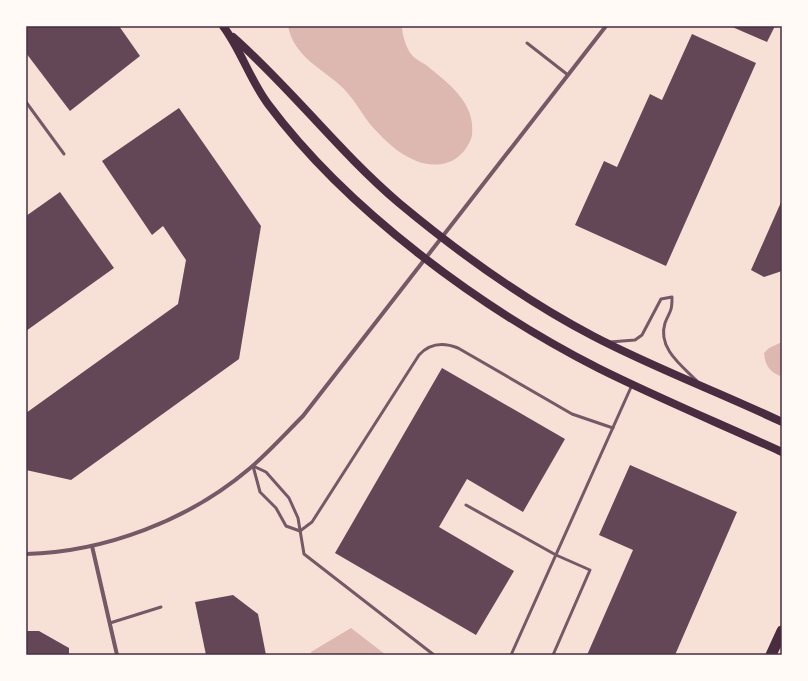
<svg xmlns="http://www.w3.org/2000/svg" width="808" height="681" font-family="'Roboto Condensed',sans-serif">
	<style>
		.water { fill: #dcb8b0 }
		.building { fill: #644757 }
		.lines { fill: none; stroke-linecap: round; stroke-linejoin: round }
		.service { stroke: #755966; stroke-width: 3 }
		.minor { stroke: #755966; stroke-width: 4 }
		.secondary { stroke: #4a2c40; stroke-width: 8 }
		.trunk { stroke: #4a2c40; stroke-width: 11 }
		.neatline { fill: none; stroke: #4a2c40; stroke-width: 1.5 }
	</style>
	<rect width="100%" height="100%" fill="#f7e1d7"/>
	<g class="water">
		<path d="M288,26h114c0,9 4,21 9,28 4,5 10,8 15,11 22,18 50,38 46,70 -2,11 -12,23 -23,27 -31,11 -60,-16 -79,-38 -9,-12 -17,-26 -27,-36 -21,-20 -49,-31 -55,-62z"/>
		<path d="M782,342v35c-12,-5 -17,-11 -18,-24l5,-5z"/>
		<path d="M351,628l35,27h-74l-1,-3z"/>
	</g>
	<g class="building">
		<path d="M26,26h93l21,30 -70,55 -44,-58z"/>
		<path d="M730,26h45l-8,16z"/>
		<path d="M692,34l64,29 -90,203 -91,-41 29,-64 13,6 33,-73 12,6z"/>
		<path d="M179,108l82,118 -22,133 -168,121 -45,-10v-57l152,-109 8,-44 -23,-34 -11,9 -50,-74z"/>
		<path d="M60,192l54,76 -88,63v-115z"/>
		<path d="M782,200v71l-18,6 -13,-7z"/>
		<path d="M442,368l123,71 -42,73 -56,-33 -28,48 75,44 -38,64 -141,-82z"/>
		<path d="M630,465l107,47 -62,143h-88l46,-105 -34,-15z"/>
		<path d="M233,595l25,19 8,41h-60l-11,-53z"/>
		<path d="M26,631h13l30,17v7h-43z"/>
	</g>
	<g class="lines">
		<g class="service">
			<path d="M527,43l41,32"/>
			<path d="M26,102l38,52"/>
			<path d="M610,342l25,-2 7,-5 19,-36 11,-2c0,16 -2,13 -7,26 -8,25 17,43 32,58"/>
			<path d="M253,466l13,6 23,26 9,20 6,36 130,101"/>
			<path d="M253,466l7,26 16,16 10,18 14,5"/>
			<path d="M466,505l90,50 34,15 -37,85"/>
			<path d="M300,531l12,-9 107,-167c11,-12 24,-13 39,-7l114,66 41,14"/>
			<path d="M110,623l51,-16"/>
			<path d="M511,655l121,-270"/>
		</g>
		<g class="minor">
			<path d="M92,546l25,109"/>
			<path d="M26,554c79,-2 163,-34 223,-85 19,-16 36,-35 54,-53l303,-390"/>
		</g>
		<g class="secondary">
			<path d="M223,26c18,24 27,54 45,78 79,106 212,204 330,264 60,30 123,56 184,84"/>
			<path d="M233,37c59,52 106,115 166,166 60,50 125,97 194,133 61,32 126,56 189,86"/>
		</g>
		<path class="trunk" d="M771,655l11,-24"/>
	</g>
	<rect width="808" height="681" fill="none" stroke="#fffaf5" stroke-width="54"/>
	<rect x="27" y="27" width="754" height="627" class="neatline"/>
</svg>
